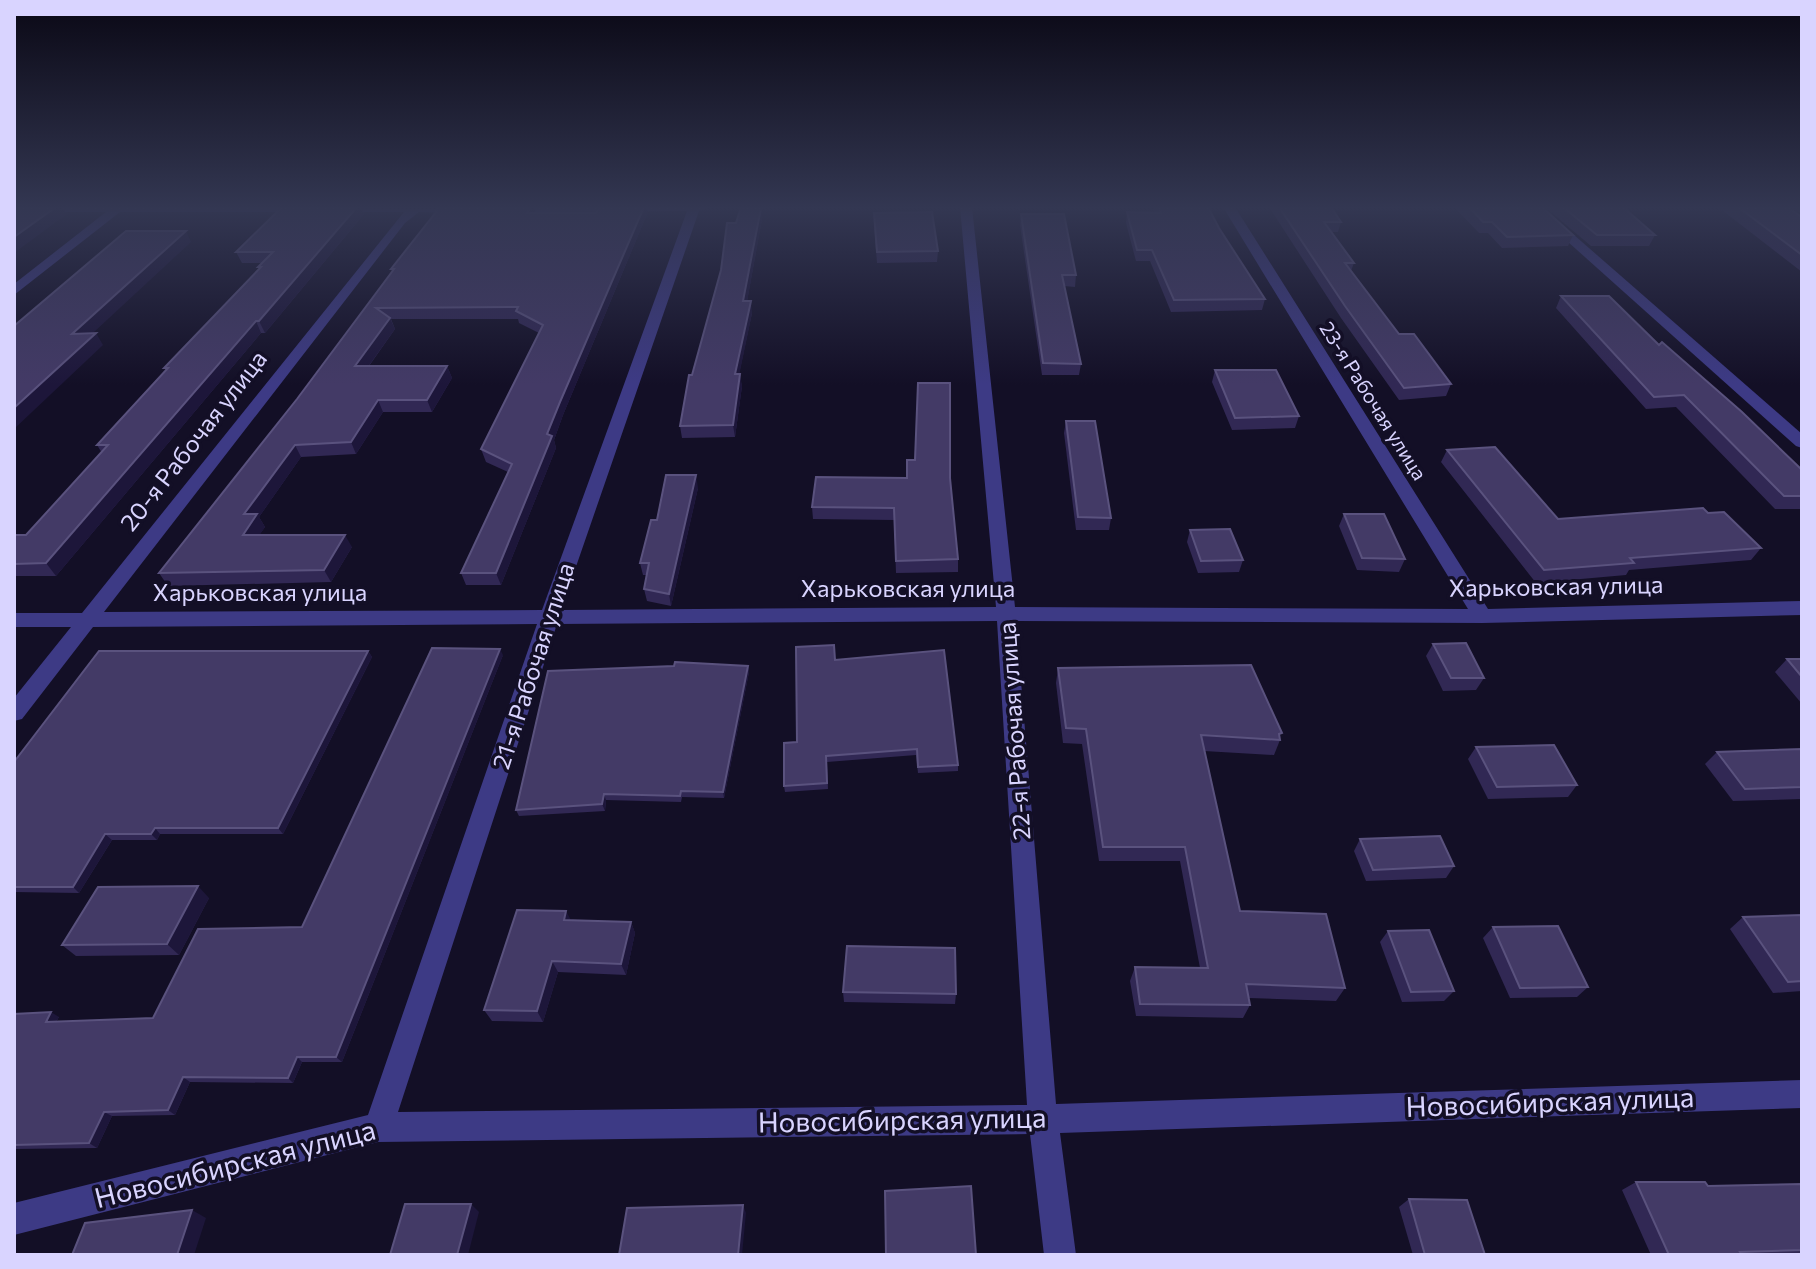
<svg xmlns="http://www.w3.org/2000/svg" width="1816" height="1269" font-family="Commissioner,sans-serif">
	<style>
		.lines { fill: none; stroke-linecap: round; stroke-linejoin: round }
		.street { fill: #3d3a85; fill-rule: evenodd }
		.wall { fill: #312854 }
		.shaded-wall { fill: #1d163a }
		.building { fill: #433a66; stroke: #5a527e; stroke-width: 2 }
		.labels { text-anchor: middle; stroke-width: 7; stroke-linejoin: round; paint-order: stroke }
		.far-street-label { font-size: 20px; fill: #d9d4ff; stroke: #130f26 }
		.street-label { font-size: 24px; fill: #d9d4ff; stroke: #130f26 }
		.near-street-label { font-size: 28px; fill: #d9d4ff; stroke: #130f26 }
	</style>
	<rect width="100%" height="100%" fill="#130f26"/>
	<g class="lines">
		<g class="street">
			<path d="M14,207l458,2 -6,4 -47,-1 -14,11 -301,389 438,-2 145,-399 -177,1 -5,-5h205l-11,4 -138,399 435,-3 -36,-400h12l43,400 453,2 -245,-402h12l253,402 314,-8v14l-320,8 -466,-2 40,483 746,-24v28l-742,25 16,122h-32l-14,-121 -652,8 -364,93v-32l354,-88 169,-491 -444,3 -71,92 -8,2v-23l57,-71h-57v-14h68l322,-401h-284l-106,83v-11l92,-72h-92zM997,621l30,484 -629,7 159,-488z"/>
			<path d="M1529,207h13l260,227v14l-6,-2z"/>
		</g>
	</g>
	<g class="wall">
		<path d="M282,207h79l3,7 -99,119h-4l-205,243h-42v-41h12l76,-82 -5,-8 69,-74 -2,-3 95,-99 -1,-2 4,-4h-20l-6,-11z"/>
		<path d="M1152,207h56l11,21 46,71 -3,11 -91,2 -21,-51h-14l-10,-38 1,-11 28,1z"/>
		<path d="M1269,207h62l10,15 -3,10h-6l22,31 -3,8 48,63 52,50 -5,12 -47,4 -58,-82z"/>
		<path d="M1454,207h88l31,28 -5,11 -66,2 -14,-15h-9z"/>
		<path d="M1545,207h78l32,28 -6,11h-58z"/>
		<path d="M1718,207h69l15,10v55z"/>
		<path d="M1789,207h13v8z"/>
		<path d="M536,213l111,1 -84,201 -9,25 2,8 -55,137h-35l-5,-12 47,-101 -22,-10 -5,-13 58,-116 -20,-10 -1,-4h-127l4,10 -26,37h78l5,12 -20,34h-49l-27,42 -55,3 -42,60 6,10 -6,8 93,12 -21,35 -163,4 -9,-13 138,-174 95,-127 -1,-3z"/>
		<path d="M1021,214l55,61 -1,12 -11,-1 17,78 -2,11h-37l-22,-150z"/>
		<path d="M762,219l-15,82 5,12 -13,61 3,12 -7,51 -53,1 -2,-12 12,-51 44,-152z"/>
		<path d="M874,224l64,27 -1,11 -60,1z"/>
		<path d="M1561,296l98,49 143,125v39h-27l-99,-102 -30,2 -90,-101z"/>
		<path d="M1215,370l84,46 -4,12 -63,2 -20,-48z"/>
		<path d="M1066,421l45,97 -2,12h-33l-12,-97z"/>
		<path d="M1447,450l111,69 150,-6 53,35 -10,12 -122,10 -3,5 -90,8 -95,-121z"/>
		<path d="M950,478l8,81v13l-62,1 -2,-53 -81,-1 -1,-12z"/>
		<path d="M698,488l-27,118 -24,-5 -3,-12 3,-14h-4l-3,-12 17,-43z"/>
		<path d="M1344,514l61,45 -6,13 -42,-2 -18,-44z"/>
		<path d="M1190,530l53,30 -4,12 -41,1 -11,-31z"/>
		<path d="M1433,644l51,34 -8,12 -33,1 -17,-35z"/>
		<path d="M368,651l4,6 -89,177h-123l-3,6h-45l-33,53 -65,-1v-130z"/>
		<path d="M503,655l-161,407h-40l-9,21 -103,-1 -15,33 -63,1 -15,32 -83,1v-135l45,3 -3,5 97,-4 149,-91z"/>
		<path d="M1787,659h15v45l-27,-32z"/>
		<path d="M835,660l123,105v6l-40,2 -2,-18 -89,7 1,27 -43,3 -1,-6z"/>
		<path d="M748,666l1,6 -25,126 -42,-1 -1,5 -75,-2 -1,11 -86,5 -3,-6z"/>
		<path d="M1058,668l222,70v2l-6,15 -70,-4 36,160 105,77 -9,13 -87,-3 1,7 -7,13 -107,-2 -6,-35 5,-14 65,1 -20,-107h-81l-17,-117 -19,-1 -7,-60z"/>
		<path d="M1476,747l101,38 -9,12 -80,2 -20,-40z"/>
		<path d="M1802,749v50l-69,2 -28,-37 12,-12z"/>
		<path d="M1360,839l94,27 -8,12 -80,3 -12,-30z"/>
		<path d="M209,898l-30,57 -103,1 -14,-11z"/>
		<path d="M1802,915v76l-29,2 -43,-64 13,-12z"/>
		<path d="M571,921l60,1 4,11 -9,42 -68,-3 -15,50 -51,-1 -8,-11z"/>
		<path d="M1493,927l95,60 -11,10 -67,1 -27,-60z"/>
		<path d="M1388,931l66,60 -10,10 -42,1 -22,-60z"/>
		<path d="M843,992l113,2 -1,10 -111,-2z"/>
		<path d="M1636,1182l72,4 94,-2v71h-151l-29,-65z"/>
		<path d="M1409,1199l76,56h-72l-14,-48z"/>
	</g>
	<g class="shaded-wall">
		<path d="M56,207h6l5,7 -53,39v-16z"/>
		<path d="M357,207h4l3,7 -99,119 -6,-12z"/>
		<path d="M531,207h3l2,7 -9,-1z"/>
		<path d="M644,207h2l1,7 -84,201 -9,25 2,8 -55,137 -5,-12 51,-139z"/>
		<path d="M761,208l1,11 -17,94 -2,-12z"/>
		<path d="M186,231l5,11 -111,103 -8,-11z"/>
		<path d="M751,301l1,12 -15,73 -2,-12z"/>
		<path d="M390,318l5,11 -35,49 -5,-12z"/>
		<path d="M256,321l5,12 -205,243 -10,-13z"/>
		<path d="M96,333l7,12 -89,84v-21z"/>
		<path d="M447,366l5,12 -20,34 -5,-12z"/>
		<path d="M740,374l2,12 -7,51 -2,-12z"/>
		<path d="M378,400l5,12 -27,42 -5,-12z"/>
		<path d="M295,445l6,12 -42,60 6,10 -14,20 -8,-12 1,-21z"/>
		<path d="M696,475l2,13 -27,118 -2,-12z"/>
		<path d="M345,535l7,12 -21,35 -7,-12z"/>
		<path d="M500,649l3,6 -161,407 -6,-5z"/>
		<path d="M368,651l4,6 -89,177 -5,-6z"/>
		<path d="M748,666l1,6 -25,126 -1,-6z"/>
		<path d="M604,794l2,6 -1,11 -3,-7z"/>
		<path d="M155,828l5,6 -3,6 -6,-6z"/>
		<path d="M105,834l7,6 -33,53 -6,-6z"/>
		<path d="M198,886l11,12 -30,57 -12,-11z"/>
		<path d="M566,911l6,11 -8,-2z"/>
		<path d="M631,922l4,11 -9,42 -5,-11z"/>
		<path d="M552,961l6,11 -15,50 -6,-11z"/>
		<path d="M51,1012l8,5 -6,10 -7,-5z"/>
		<path d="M297,1057l5,5 -9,21 -5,-5z"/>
		<path d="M183,1077l7,5 -15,33 -7,-5z"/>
		<path d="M104,1112l8,4 -15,32 -8,-5z"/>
		<path d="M471,1204l8,8 -11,43h-11z"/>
		<path d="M743,1205l3,8 -4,42h-4z"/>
		<path d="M192,1210l14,8 -12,37h-17z"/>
	</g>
	<g class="building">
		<path d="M14,207h42l-42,30z"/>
		<path d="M282,207h75l-98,114h-3l-210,242 -32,1v-29h12l82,-90h-11l71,-77h-4l97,-101h-3l15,-15h-37z"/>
		<path d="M440,207h91l-4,6h69l3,-6h45l-84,195 -13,32 5,2 -56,137h-35l51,-109 -31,-15 62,-124 -27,-14 2,-4 -142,1 14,10 -35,48h92l-20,34h-49l-27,42 -56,3 -51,69h13l-14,21h102l-21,35 -165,3 138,-174 97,-130h-3z"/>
		<path d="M741,207l20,1 -18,93h8l-16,73h5l-7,51 -53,1 9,-51h3l29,-105 6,-47h9z"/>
		<path d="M1159,207h49l11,21 46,71 -91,1 -22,-50h-15l-10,-38 34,1z"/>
		<path d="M1279,207h52l10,15h-17l30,41h-9l54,71h15l37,50 -47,4 -59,-82z"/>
		<path d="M1469,207h73l31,28 -66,2 -15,-15h-9z"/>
		<path d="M1563,207h60l32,28h-58z"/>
		<path d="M1738,207h49l15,10v38z"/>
		<path d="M932,212l6,39 -61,1 -3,-39z"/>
		<path d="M1021,214h43l12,61h-14l19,89 -38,-1z"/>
		<path d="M126,231h60l-114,103 24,-1 -82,75v-82z"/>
		<path d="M1561,296h48l50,49 3,-3 80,70 60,58v26h-18l-100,-101 -30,2z"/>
		<path d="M1215,370h61l23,46 -64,2z"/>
		<path d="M918,383h32v95l8,81 -62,2 -2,-53 -82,-1 4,-30 91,1v-18h8z"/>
		<path d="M1066,421h29l16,97 -33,-1z"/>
		<path d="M1495,447l63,72 145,-11 5,5 16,-1 37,36 -131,10 4,5 -90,7 -97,-120z"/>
		<path d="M666,475h30l-27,119 -25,-5 5,-26h-9l11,-43h6z"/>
		<path d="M1344,514h40l21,45 -43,-1z"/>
		<path d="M1230,529l13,31 -42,1 -11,-31z"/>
		<path d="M1466,643l18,35h-33l-18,-34z"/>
		<path d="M834,645l1,15 109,-10 14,115 -40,2 -1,-18 -91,7 1,27 -43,3v-43l13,-1 -1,-95z"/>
		<path d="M432,648l68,1 -164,408h-39l-9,21 -105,-1 -15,33 -64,2 -15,31 -75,2v-131l37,-2 -5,10 107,-4 45,-89 104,-2z"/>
		<path d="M99,651h269l-90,177h-123l-4,6h-46l-32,53h-59v-125z"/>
		<path d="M1787,659h15v18z"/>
		<path d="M675,662l73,4 -25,126 -42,-1 -1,5 -76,-2 -2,10 -86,6 32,-139 126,-5z"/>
		<path d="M1251,665l31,68 -3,1 1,6 -79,-5 39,176 86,3 19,74 -99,-4 4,21 -110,-1 -5,-37 73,1 -23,-121h-82l-17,-118 -20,-1 -8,-60z"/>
		<path d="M1554,745l23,40 -80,2 -21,-40z"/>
		<path d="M1802,749v38l-57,2 -28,-37z"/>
		<path d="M1440,836l14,30 -81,4 -13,-31z"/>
		<path d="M198,886l-31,58 -105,1 36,-58z"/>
		<path d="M517,910l49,1 -2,9 67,2 -10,42 -69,-3 -15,50 -53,-1z"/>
		<path d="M1802,915v66l-14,1 -45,-65z"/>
		<path d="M1558,926l30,61 -68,1 -27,-61z"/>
		<path d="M1429,930l25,61 -43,1 -23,-61z"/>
		<path d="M847,946l108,2 1,46 -113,-2z"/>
		<path d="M1636,1182h69l3,4 94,-2v66l-62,2 2,3h-73z"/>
		<path d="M971,1186l5,69h-90l-1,-64z"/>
		<path d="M1409,1199l58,1 18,55h-60z"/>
		<path d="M405,1204h66l-14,51h-67z"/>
		<path d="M743,1205l-5,50h-119l8,-47z"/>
		<path d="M192,1210l-15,45h-105l13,-32z"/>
	</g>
	<linearGradient id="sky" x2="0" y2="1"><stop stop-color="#0a0815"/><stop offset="0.54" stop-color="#333752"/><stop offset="1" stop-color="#333752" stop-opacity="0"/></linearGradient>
	<rect width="1816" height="385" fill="url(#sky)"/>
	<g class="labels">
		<g class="far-street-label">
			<text transform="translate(1373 401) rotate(58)" y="7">23-я Рабочая улица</text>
		</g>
		<g class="street-label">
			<text transform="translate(194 441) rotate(-52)" y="8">20-я Рабочая улица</text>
			<text transform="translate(1556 587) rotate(-1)" y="8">Харьковская улица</text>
			<text x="908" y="597">Харьковская улица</text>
			<text x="260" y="601">Харьковская улица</text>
			<text transform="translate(534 666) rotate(-72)" y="8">21-я Рабочая улица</text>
			<text transform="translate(1015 731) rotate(-94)" y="8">22-я Рабочая улица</text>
		</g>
		<g class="near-street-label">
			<text transform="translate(1550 1102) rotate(-2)" y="10">Новосибирская улица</text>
			<text transform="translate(902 1120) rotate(-1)" y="10">Новосибирская улица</text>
			<text transform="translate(235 1164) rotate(-14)" y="10">Новосибирская улица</text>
		</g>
	</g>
	<rect width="1816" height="1269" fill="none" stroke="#d9d4ff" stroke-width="32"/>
</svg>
